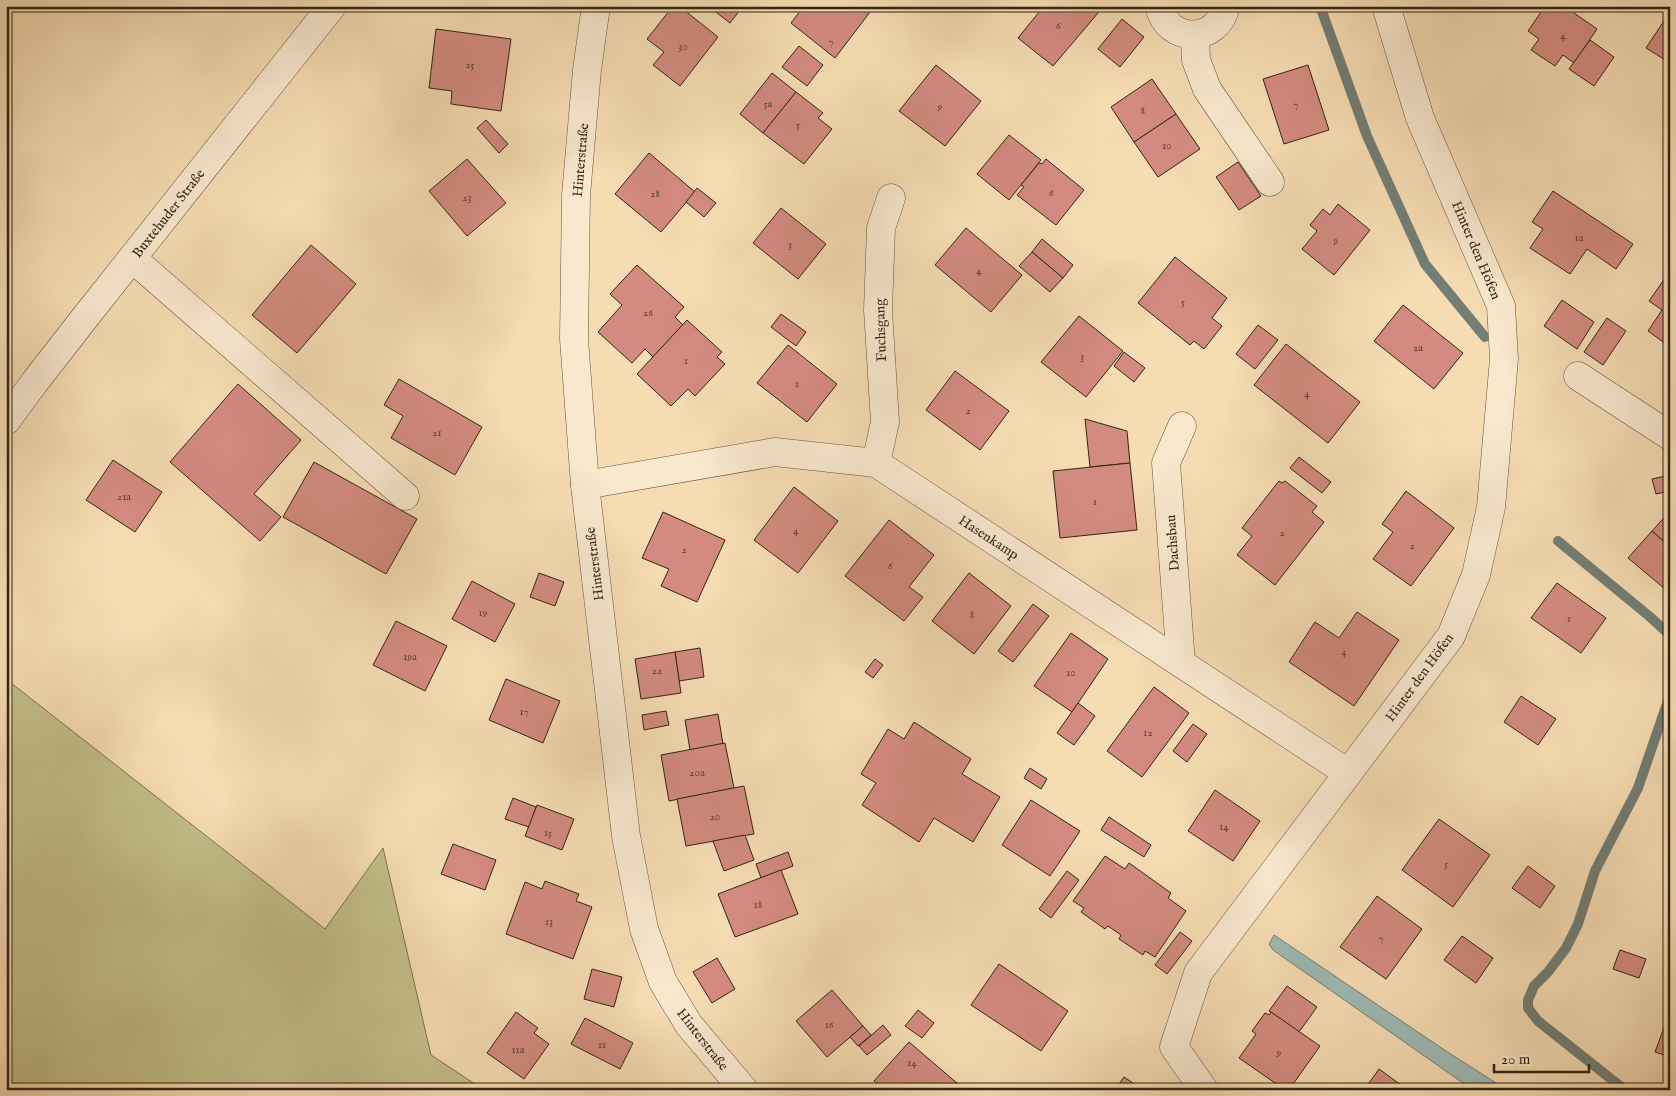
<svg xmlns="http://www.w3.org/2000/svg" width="1676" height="1096" font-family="'IM FELL English',serif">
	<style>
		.green { fill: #c3be88; stroke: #7a724e }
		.water { fill: #9ebab4; stroke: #737e74 }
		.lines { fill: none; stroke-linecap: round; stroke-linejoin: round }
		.stream { stroke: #737e74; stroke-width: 10 }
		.building { fill: #d38b7f; stroke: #322515 }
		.minor-casing { stroke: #63533c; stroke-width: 29 }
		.minor { stroke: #f9e8ce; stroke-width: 28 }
		.labels { text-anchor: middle; stroke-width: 4.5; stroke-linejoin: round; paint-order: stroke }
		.number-label { font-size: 11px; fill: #5a3e30 }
		.street-label { font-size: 14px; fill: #322515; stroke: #f9e8ce }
	</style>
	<rect width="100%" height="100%" fill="#f6dcb3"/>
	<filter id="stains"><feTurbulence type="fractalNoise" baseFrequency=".004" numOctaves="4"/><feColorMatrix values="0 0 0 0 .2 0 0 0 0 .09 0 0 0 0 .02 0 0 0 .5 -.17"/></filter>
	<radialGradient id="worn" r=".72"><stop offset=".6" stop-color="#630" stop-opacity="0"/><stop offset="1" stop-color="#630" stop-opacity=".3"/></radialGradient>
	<path class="green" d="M6,679l319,250 58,-81 48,207 53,35h-478z"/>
	<path class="water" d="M1274,935l172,116 61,39h-34l-200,-140 -4,-6z"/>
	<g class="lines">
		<g class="stream">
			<path d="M1320,6l47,130 58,128 60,73"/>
			<path d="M1558,541l91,75 21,19"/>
			<path d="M1625,1090l-87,-69 -10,-13v-8l6,-14 14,-14 18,-24 12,-24 17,-53 43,-83 32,-93"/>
		</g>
	</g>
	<g class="building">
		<path d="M673,6h6l39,31 -38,49 -27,-21 11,-13 -17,-13z"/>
		<path d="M708,6h35l-13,17z"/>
		<path d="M804,6h59l7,6 -35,46 -44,-35z"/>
		<path d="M1044,6h46l8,7 -45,53 -35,-28z"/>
		<path d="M1490,6h12l-4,6z"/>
		<path d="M1545,6h19l33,23 -23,34 -11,-8 -8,11 -24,-16 8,-11 -11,-8z"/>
		<path d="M1668,15l2,1v47l-24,-15z"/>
		<path d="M1122,19l22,18 -24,30 -22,-18z"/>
		<path d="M436,29l75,10 -10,72 -50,-7 1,-13 -23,-3z"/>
		<path d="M1590,40l24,17 -20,29 -25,-17z"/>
		<path d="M799,46l24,19 -16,21 -25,-19z"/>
		<path d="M936,65l45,36 -36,45 -46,-35z"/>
		<path d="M1308,65l21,65 -45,14 -21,-65z"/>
		<path d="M772,73l24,19 -33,41 -23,-19z"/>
		<path d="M1152,79l24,35 -42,28 -23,-35z"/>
		<path d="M796,92l27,21 -5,5 14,11 -28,35 -41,-31z"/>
		<path d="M1176,114l24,35 -42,28 -24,-35z"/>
		<path d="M486,120l22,24 -9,9 -22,-25z"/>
		<path d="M1009,135l32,25 -32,40 -32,-26z"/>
		<path d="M649,153l46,39 -34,40 -46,-38z"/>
		<path d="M467,159l39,44 -39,33 -38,-45z"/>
		<path d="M1046,159l38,31 -28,35 -39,-30 7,-8 -3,-2 18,-22 3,1z"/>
		<path d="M1238,162l23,34 -22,14 -23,-33z"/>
		<path d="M697,188l19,15 -12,14 -18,-15z"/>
		<path d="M1553,191l80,53 -17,25 -29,-20 -17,25 -40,-26 13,-19 -11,-7z"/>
		<path d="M1338,204l32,26 -36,45 -32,-26 15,-18 -7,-6 13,-16 7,6z"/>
		<path d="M781,208l45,36 -28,35 -45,-36z"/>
		<path d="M966,228l56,47 -31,37 -56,-47z"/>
		<path d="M1042,239l31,26 -10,13 -31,-26z"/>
		<path d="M311,245l45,39 -59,69 -45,-38z"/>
		<path d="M1032,252l31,26 -13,14 -31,-26z"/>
		<path d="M1175,257l52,41 -15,20 10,8 -18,23 -10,-8 -4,4 -52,-42z"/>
		<path d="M637,265l47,42 -9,10 8,8 -30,32 -8,-8 -13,14 -34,-31 24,-27 -12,-11z"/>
		<path d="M1670,271v76l-22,-16 14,-21 -13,-9z"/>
		<path d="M1562,300l32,22 -17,27 -33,-23z"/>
		<path d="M1403,305l60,48 -29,36 -60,-48z"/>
		<path d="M781,314l25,18 -10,14 -25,-19z"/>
		<path d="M1079,316l44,35 -37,46 -45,-35z"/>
		<path d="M1607,318l19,13 -23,34 -19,-13z"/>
		<path d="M687,320l35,32 -5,5 8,7 -30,32 -7,-7 -17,17 -34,-32z"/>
		<path d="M1258,325l20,15 -23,29 -19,-15z"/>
		<path d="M1286,344l74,58 -32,41 -74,-58z"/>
		<path d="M788,345l49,39 -30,38 -50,-39z"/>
		<path d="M1124,352l21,16 -11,14 -20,-16z"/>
		<path d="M955,371l54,40 -29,39 -54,-40z"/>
		<path d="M399,379l83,48 -27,48 -64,-37 12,-22 -19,-11z"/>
		<path d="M238,384l63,56 -47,54 27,23 -21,24 -90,-79z"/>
		<path d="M1085,419l42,12 3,32 -40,4z"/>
		<path d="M1299,457l32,25 -9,11 -32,-25z"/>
		<path d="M113,460l49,32 -27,40 -49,-32z"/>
		<path d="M314,462l103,57 -31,55 -103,-57z"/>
		<path d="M1130,463l7,67 -77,8 -7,-67z"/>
		<path d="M1670,475v16l-14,3 -4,-15z"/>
		<path d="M1279,481l3,2 3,-2 32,25 -5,6 12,10 -49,63 -38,-30 15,-19 -10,-8z"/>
		<path d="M794,487l44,34 -40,52 -44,-33z"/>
		<path d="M1406,491l48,37 -43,58 -38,-27 20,-27 -11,-8z"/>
		<path d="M1670,511v36l-18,-16z"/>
		<path d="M663,512l62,28 -28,62 -36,-16 8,-17 -27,-11z"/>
		<path d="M889,520l45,35 -25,32 14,10 -19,24 -59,-45z"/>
		<path d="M1652,531l18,16v37l-5,5 -37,-31z"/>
		<path d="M539,573l25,9 -9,24 -25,-9z"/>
		<path d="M969,573l42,33 -37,48 -42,-33z"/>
		<path d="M472,581l43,23 -20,38 -43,-23z"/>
		<path d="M1557,583l49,35 -25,35 -50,-35z"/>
		<path d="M1033,604l16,12 -36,46 -15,-11z"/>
		<path d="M1357,612l42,28 -45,66 -65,-44 26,-40 24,16z"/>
		<path d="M396,621l51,25 -22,45 -52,-26z"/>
		<path d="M1071,633l37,26 -36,53 -38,-26z"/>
		<path d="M700,648l4,29 -25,4 -4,-29z"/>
		<path d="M675,652l6,41 -40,6 -6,-40z"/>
		<path d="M875,659l8,6 -10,13 -8,-6z"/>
		<path d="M506,679l54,22 -17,42 -54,-23z"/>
		<path d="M1154,687l35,26 -47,64 -35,-26z"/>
		<path d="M1521,696l35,23 -18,26 -34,-23z"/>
		<path d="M1078,703l17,13 -21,29 -17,-12z"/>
		<path d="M666,711l3,14 -25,5 -2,-15z"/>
		<path d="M718,714l5,30 -33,6 -5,-30z"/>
		<path d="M914,722l57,37 -9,15 38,23 -27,45 -39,-24 -15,24 -57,-37 14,-22 -15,-9 27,-45 16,10z"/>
		<path d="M1193,724l14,10 -20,28 -14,-11z"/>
		<path d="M725,743l9,45 -65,13 -8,-46z"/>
		<path d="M1030,768l17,11 -6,10 -17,-11z"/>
		<path d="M744,786l10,48 -68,12 -9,-47z"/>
		<path d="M1215,790l45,31 -27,40 -45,-30z"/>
		<path d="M513,798l23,9 -7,20 -24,-8z"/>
		<path d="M1031,800l49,31 -30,45 -48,-31z"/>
		<path d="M537,805l37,14 -12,31 -37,-14z"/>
		<path d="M1109,817l42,28 -7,12 -43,-27z"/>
		<path d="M1439,819l51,36 -37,52 -51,-37z"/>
		<path d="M745,835l9,25 -30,11 -11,-30z"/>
		<path d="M453,844l43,16 -11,30 -44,-16z"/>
		<path d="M788,852l5,14 -32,12 -5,-14z"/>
		<path d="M1105,856l20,13 4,-6 42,30 -3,5 18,13 -31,46 -10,-6 -2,4 -24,-16 2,-4 -13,-9 -3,3 -24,-17 3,-4 -11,-7z"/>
		<path d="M1528,866l27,20 -15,22 -28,-20z"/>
		<path d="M781,870l17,44 -63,23 -17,-43z"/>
		<path d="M1067,871l12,9 -28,38 -12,-9z"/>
		<path d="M545,881l34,13 -3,7 16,6 -19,52 -67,-25 19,-52 17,7z"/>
		<path d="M1377,896l45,33 -36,50 -46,-32z"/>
		<path d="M1180,932l12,9 -25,33 -12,-9z"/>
		<path d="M1462,936l31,22 -17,25 -32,-23z"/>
		<path d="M1620,950l26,9 -7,19 -26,-9z"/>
		<path d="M717,958l18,31 -23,14 -19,-31z"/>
		<path d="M999,964l69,47 -27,40 -70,-46z"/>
		<path d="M592,969l30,8 -8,30 -30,-8z"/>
		<path d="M1287,986l30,21 -18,25 -30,-21z"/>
		<path d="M832,990l31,36 -36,31 -31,-36z"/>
		<path d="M918,1010l16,13 -12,15 -17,-12z"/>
		<path d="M516,1012l22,16 -4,5 15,11 -25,35 -37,-26z"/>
		<path d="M1271,1012l49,34 -31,44h-4l-46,-32 17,-24 -4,-3 13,-18 4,2z"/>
		<path d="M1669,1014h1v43l-15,-5z"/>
		<path d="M585,1018l48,25 -13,26 -49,-25z"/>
		<path d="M883,1025l8,10 -24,20 -8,-9z"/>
		<path d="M863,1026l8,9 -13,11 -8,-9z"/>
		<path d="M909,1042l56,48h-81l-10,-9z"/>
		<path d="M1379,1069l29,21h-44z"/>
		<path d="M1124,1077l19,13h-28z"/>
	</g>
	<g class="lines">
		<defs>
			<g id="minor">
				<path d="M596,6l-9,64 -11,125 -2,144 11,146 41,351 18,93 19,53 26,43 55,65"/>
				<path d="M1159,6c9,38 58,38 67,0"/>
				<path d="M1195,35l1,25 11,29 63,93"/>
				<path d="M133,259l272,237"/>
				<path d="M1578,376l92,60"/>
				<path d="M6,421l28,-38 49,-63 249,-314"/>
				<path d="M876,463l9,-41 -7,-112 3,-82 10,-30"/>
				<path d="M585,485l190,-33 101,11 472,310"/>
				<path d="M1181,663l-15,-200 16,-37"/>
				<path d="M1204,1090l-30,-43 24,-74 253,-337 25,-61 15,-68 13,-148 -3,-53 -81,-188 -34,-112"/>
			</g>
		</defs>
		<use href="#minor" class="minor-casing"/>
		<use href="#minor" class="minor"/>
	</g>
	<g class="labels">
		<g class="number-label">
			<text x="1058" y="29">6</text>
			<text x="1563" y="39">4</text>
			<text x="831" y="45">7</text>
			<text x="683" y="50">30</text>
			<text x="470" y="68">25</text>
			<text x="768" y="107">5a</text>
			<text x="1296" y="108">7</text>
			<text x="940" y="110">9</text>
			<text x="1143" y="114">8</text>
			<text x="798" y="128">5</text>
			<text x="1167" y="149">10</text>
			<text x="1051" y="196">6</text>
			<text x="655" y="197">28</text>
			<text x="467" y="201">23</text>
			<text x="1579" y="241">1a</text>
			<text x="1336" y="244">9</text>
			<text x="790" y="248">3</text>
			<text x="979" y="274">4</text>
			<text x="1183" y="305">5</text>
			<text x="648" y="316">26</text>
			<text x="1418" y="351">2a</text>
			<text x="1082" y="360">3</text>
			<text x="686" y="364">1</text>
			<text x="797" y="387">1</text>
			<text x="1307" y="397">4</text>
			<text x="968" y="414">2</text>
			<text x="437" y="436">21</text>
			<text x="124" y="500">21a</text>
			<text x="1095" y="505">1</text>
			<text x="796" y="534">4</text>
			<text x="1282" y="536">2</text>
			<text x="1412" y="549">2</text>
			<text x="684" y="553">2</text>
			<text x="890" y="569">6</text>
			<text x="483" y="616">19</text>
			<text x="972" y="618">8</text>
			<text x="1569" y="622">1</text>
			<text x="1344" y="655">4</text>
			<text x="410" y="660">19a</text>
			<text x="657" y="674">22</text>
			<text x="1071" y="676">10</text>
			<text x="524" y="715">17</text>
			<text x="1148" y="736">12</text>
			<text x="697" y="776">20a</text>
			<text x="715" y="820">20</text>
			<text x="1224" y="830">14</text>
			<text x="548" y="836">15</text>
			<text x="1446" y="867">5</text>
			<text x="758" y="908">18</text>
			<text x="549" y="925">13</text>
			<text x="1381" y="942">7</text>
			<text x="829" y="1028">16</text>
			<text x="602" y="1048">11</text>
			<text x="518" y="1053">11a</text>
			<text x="1279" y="1056">9</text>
			<text x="912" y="1066">14</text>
		</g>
		<g class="street-label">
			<text transform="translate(580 160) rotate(-85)" y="5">Hinterstraße</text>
			<text transform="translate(168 213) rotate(-52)" y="5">Buxtehuder Straße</text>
			<text transform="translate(1477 250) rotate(67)" y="5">Hinter den Höfen</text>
			<text transform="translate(880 330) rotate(-92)" y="5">Fuchsgang</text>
			<text transform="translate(989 537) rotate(33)" y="5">Hasenkamp</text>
			<text transform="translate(1172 543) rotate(-94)" y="5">Dachsbau</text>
			<text transform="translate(594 564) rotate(-97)" y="5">Hinterstraße</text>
			<text transform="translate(1419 677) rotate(-54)" y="5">Hinter den Höfen</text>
			<text transform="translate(703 1039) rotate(52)" y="5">Hinterstraße</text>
		</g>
	</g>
	<rect width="1676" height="1096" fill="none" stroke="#f6dcb3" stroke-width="25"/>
	<rect x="8" y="8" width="1661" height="1081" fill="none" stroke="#322515" stroke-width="2.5"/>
	<rect x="12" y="12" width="1651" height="1071" fill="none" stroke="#322515"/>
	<path d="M1494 1064v8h95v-8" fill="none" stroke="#322515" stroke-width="2.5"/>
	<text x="1501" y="1064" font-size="15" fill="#322515" stroke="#f9e8ce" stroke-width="4" paint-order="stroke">20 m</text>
	<rect width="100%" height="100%" filter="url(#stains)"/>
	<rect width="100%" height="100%" fill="url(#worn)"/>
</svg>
